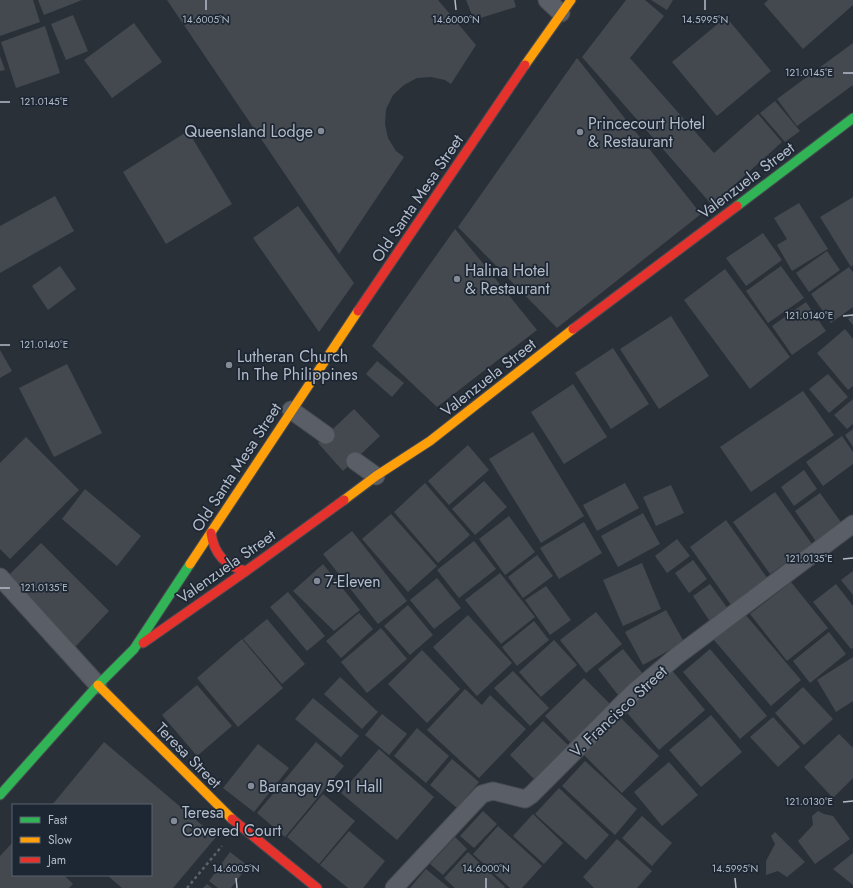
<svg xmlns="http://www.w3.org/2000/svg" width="853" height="888" font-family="Jost,sans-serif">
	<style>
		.building { fill: #444950 }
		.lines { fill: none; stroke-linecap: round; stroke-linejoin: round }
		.lane-casing { stroke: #484c53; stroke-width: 19 }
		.fast-casing { stroke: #484c53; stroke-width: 11 }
		.slow-casing { stroke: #484c53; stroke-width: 11 }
		.jam-casing { stroke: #484c53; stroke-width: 11 }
		.path { stroke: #5d636a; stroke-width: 2.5; stroke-dasharray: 3 3; stroke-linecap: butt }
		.lane { stroke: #5a5e66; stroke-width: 17 }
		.fast { stroke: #30b455; stroke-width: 9 }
		.slow { stroke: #ff9f0a; stroke-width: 9 }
		.jam { stroke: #e5322d; stroke-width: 9 }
		.ticks { fill: none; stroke: #b4bcc9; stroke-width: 1.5 }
		.poi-dot { fill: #848b96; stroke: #1d2633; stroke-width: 1.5 }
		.labels { text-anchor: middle; stroke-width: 3.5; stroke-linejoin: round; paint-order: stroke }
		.poi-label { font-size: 16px; fill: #b4bcc9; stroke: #1d2633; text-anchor: start }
		.street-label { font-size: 16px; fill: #b4bcc9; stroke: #1d2633 }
		.ticks-label { font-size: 10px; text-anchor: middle; fill: #b4bcc9; stroke: #1d2633; stroke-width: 3.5; stroke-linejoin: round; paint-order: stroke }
	</style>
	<rect width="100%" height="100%" fill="#2a3038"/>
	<g class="building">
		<path d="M0,0h33l7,22 -40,14z"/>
		<path d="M38,0h44l-38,15z"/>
		<path d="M167,0h271l38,45 -25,39 -6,-4 -14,-3 -14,1 -13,7 -11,10 -7,14 -1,15 3,14 8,13 8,6 -65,97z"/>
		<path d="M466,0h48l2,7 -42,13z"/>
		<path d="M626,0h19l19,16 -34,42 84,95 44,-39 24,28 -70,63 -130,-148z"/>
		<path d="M651,0h22l-6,10z"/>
		<path d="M768,0h85v5l-50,44 -39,-45z"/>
		<path d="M73,15l15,36 -22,9 -15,-36z"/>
		<path d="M726,17l45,54 -54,45 -45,-54z"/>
		<path d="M134,23l28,39 -50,36 -28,-38z"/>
		<path d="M45,26l15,47 -44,15 -15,-46z"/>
		<path d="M853,43v42l-56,41 -20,-27z"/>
		<path d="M0,56l5,14 -5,1z"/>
		<path d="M577,58l124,156 -144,114 -99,-101z"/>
		<path d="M775,101l25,30 -15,11 -25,-29z"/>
		<path d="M188,131l44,73 -66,40 -43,-72z"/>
		<path d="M55,196l19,35 -74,42v-47z"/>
		<path d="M853,197v68l-2,2 -31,-50z"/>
		<path d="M799,203l29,46 -36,22 -15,-26 10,-6 -13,-21z"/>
		<path d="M298,206l56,77 -35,49 -66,-94z"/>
		<path d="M455,229l82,101 -100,77 -65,-61z"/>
		<path d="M763,233l19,27 -36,26 -20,-28z"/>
		<path d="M827,251l13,19 -31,22 -13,-19z"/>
		<path d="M60,266l16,23 -28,21 -16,-24z"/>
		<path d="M781,266l23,32 -36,25 -22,-32z"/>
		<path d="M849,267l4,5v35l-22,16 -20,-29z"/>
		<path d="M725,269l65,88 -40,32 -66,-89z"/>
		<path d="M806,302l20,29 -34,24 -20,-29z"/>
		<path d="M853,315v10l-5,-6z"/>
		<path d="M671,316l38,60 -50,33 -39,-60z"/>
		<path d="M845,329l8,10v47l-5,4 -31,-37z"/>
		<path d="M613,348l36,56 -38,25 -36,-56z"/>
		<path d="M0,350l12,21 -12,7z"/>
		<path d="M377,361l27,22 -12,14 -26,-23z"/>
		<path d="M67,364l35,69 -48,24 -35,-69z"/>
		<path d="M828,374l20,23 -19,16 -20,-24z"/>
		<path d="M573,384l34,53 -43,27 -33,-52z"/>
		<path d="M803,391l31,44 -83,57 -31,-45z"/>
		<path d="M853,399v25l-6,5 -13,-14z"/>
		<path d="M354,409l26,27 -37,35 -25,-28z"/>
		<path d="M853,429v18l-8,-12z"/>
		<path d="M533,432l51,84 -43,27 -52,-84z"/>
		<path d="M842,436l11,16v12l-30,22 -17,-24z"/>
		<path d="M26,437l53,53 -69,69 -10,-10v-86z"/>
		<path d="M468,445l21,25 -40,35 -21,-24z"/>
		<path d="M804,470l13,19 -23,17 -13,-19z"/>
		<path d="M484,481l23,26 -32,28 -23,-26z"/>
		<path d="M425,483l45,52 -32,28 -44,-51z"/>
		<path d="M625,483l14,25 -42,23 -14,-26z"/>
		<path d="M671,485l13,28 -28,13 -13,-29z"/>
		<path d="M85,489l56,47 -24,30 -55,-47z"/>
		<path d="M775,492l37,52 -42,30 -37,-52z"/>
		<path d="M820,493l23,32 -26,18 -22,-32z"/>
		<path d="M643,513l17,31 -42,23 -17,-31z"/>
		<path d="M391,514l46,52 -29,26 -46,-53z"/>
		<path d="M509,516l26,36 -30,23 -26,-36z"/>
		<path d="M726,520l42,59 -37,26 -41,-58z"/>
		<path d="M584,522l18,31 -43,26 -19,-31z"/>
		<path d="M352,531l55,70 -29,23 -55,-70z"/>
		<path d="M677,539l13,17 -23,17 -12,-17z"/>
		<path d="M474,541l22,28 -37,29 -22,-28z"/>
		<path d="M41,543l68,68 -34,36 -68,-70z"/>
		<path d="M537,555l16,21 -30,22 -15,-21z"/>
		<path d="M693,560l14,19 -18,14 -14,-20z"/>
		<path d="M642,563l19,46 -38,17 -20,-46z"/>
		<path d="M323,564l37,46 -26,21 -41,-40z"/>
		<path d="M853,571v24l-12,-15z"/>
		<path d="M500,573l35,44 -34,27 -36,-44z"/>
		<path d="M437,578l24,30 -27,21 -24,-29z"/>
		<path d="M791,582l37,46 -41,33 -37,-47z"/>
		<path d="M710,584l18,25 -17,14 -18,-27z"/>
		<path d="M836,584l17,22v42l-2,1 -38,-47z"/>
		<path d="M546,586l25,34 -21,15 -25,-35z"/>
		<path d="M288,592l37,44 -18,15 -37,-44z"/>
		<path d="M408,605l25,30 -23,20 -26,-29z"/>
		<path d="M666,610l18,32 -41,23 -18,-33z"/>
		<path d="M596,612l26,32 -36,29 -26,-33z"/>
		<path d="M359,613l14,16 -32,29 -15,-17z"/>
		<path d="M744,613l57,67 -30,26 -58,-67z"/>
		<path d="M468,615l44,48 -35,33 -44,-49z"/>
		<path d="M267,619l38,45 -23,20 -39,-45z"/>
		<path d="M534,621l15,19 -32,26 -15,-19z"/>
		<path d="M381,628l26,31 -40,34 -26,-31z"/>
		<path d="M829,632l17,22 -36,29 -17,-22z"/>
		<path d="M242,639l41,49 -45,39 -41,-49z"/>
		<path d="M554,640l23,25 -36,32 -22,-25z"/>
		<path d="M623,649l20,25 -25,21 -20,-26z"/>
		<path d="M710,649l57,67 -27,23 -57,-67z"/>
		<path d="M422,650l38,39 -33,34 -39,-39z"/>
		<path d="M853,657v44l-17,11 -19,-32z"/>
		<path d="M670,668l35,42 -46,40 -36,-42z"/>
		<path d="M513,671l36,37 -19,18 -36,-38z"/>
		<path d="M340,677l38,35 -16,17 -38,-35z"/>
		<path d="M584,678l27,27 -39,39 -27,-28z"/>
		<path d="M197,685l35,41 -35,30 -35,-41z"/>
		<path d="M803,687l30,32 -29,26 -29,-32z"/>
		<path d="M465,689l17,16 8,-10 36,34 -47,49 -52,-48z"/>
		<path d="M313,698l46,38 -18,21 -46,-38z"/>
		<path d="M382,714l25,20 -18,21 -24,-20z"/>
		<path d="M618,715l41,41 -37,37 -41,-41z"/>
		<path d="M711,715l31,37 -41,35 -32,-37z"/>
		<path d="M773,717l27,30 -22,20 -28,-30z"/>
		<path d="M543,721l25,24 -34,34 -24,-24z"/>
		<path d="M417,728l32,28 -23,27 -32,-27z"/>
		<path d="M839,734l14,14v30l-20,20 -29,-31z"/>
		<path d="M104,742l112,95 -43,51h-51l-15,-13h44v-70h-99z"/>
		<path d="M316,742l28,24 -59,71 -28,-24z"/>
		<path d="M258,744l31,24 -35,44 -31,-24z"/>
		<path d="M379,749l55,48 -37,43 -56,-47z"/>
		<path d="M452,759l27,23 -22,26 -27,-23z"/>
		<path d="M585,761l52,48 -22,26 -53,-49z"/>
		<path d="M669,762l29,33 -36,31 -28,-34z"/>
		<path d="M559,788l50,47 -23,25 -51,-46z"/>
		<path d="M323,794l32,27 -36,43 -32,-27z"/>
		<path d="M483,811l14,13 -23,24 -14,-12z"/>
		<path d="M818,811l6,3 9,2 17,23 -35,25 -17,-23 15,-16 -1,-9z"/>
		<path d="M533,814l30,29 -19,21 -31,-28z"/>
		<path d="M642,816l30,27 -20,23 -30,-28z"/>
		<path d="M498,826l44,40 -20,22h-12l-37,-34z"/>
		<path d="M349,831l36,30 -22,27h-15l-28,-23z"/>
		<path d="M775,832l30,30 -18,15 -9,-6 -12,4v-14l9,-17 -4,-8z"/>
		<path d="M455,837l12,12 -24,26 -13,-11z"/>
		<path d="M617,839l35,32 -15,17h-43l-11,-11z"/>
		<path d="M13,842v33h51l9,9 -4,4h-69v-32z"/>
		<path d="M230,852l18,14 -17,22h-13l-9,-7z"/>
		<path d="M468,852l37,35 -1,1h-49l-11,-10z"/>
		<path d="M853,853v32l-20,-16z"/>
		<path d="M426,869l23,19h-39z"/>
		<path d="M207,884l5,4h-9z"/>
	</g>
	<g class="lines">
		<defs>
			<g id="lane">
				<path d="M547,0l14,13"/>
				<path d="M291,410l35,25"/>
				<path d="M355,461l21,15"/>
				<path d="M0,577l98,108"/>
				<path d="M394,888l88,-94 11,-3 32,8 6,-4 104,-104 42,-35 176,-132"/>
			</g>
			<g id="fast">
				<path d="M737,206l116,-88"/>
				<path d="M0,795l98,-110 36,-36 56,-85"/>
			</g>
			<g id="slow">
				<path d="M525,65l46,-65"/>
				<path d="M344,500l32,-24 54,-35 143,-112"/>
				<path d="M190,564l168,-253"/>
				<path d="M98,685l134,134"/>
			</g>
			<g id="jam">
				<path d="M358,311l167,-246"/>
				<path d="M573,329l164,-123"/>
				<path d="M211,533c3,21 14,33 35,38"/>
				<path d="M143,643l103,-72 98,-71"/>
				<path d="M232,819l85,69"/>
			</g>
		</defs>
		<use href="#lane" class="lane-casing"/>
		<use href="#fast" class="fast-casing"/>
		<use href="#slow" class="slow-casing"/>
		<use href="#jam" class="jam-casing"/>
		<path class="path" d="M187,888l35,-42"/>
		<use href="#lane" class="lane"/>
		<use href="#fast" class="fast"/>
		<use href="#slow" class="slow"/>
		<use href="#jam" class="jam"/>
	</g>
	<path class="ticks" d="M206,0v10M455,0l1,10M705,0v10M843,73h10M0,102h10M843,316l10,-1M0,345h10M843,559l10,-1M0,588h10M843,802l10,-1M236,878l1,10M486,878v10M735,878l1,10"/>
	<g class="poi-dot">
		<circle cx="321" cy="131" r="4"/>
		<circle cx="580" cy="132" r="4"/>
		<circle cx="457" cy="279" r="4"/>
		<circle cx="229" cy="365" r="4"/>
		<circle cx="317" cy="581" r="4"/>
		<circle cx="251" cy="786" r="4"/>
		<circle cx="174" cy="821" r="4"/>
	</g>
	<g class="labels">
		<g class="poi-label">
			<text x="588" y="129">Princecourt Hotel<tspan x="588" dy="18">&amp; Restaurant</tspan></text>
			<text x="313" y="137" text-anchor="end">Queensland Lodge</text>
			<text x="465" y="276">Halina Hotel<tspan x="465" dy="18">&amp; Restaurant</tspan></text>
			<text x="237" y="362">Lutheran Church<tspan x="237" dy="18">In The Philippines</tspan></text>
			<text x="325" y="587">7-Eleven</text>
			<text x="259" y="792">Barangay 591 Hall</text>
			<text x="182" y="818">Teresa<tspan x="182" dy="18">Covered Court</tspan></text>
		</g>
		<g class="street-label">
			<text transform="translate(746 180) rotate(-37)" y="6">Valenzuela Street</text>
			<text transform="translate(417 198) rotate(-56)" y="6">Old Santa Mesa Street</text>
			<text transform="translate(488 377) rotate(-38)" y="6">Valenzuela Street</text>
			<text transform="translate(236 467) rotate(-57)" y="6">Old Santa Mesa Street</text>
			<text transform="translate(226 566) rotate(-35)" y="6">Valenzuela Street</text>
			<text transform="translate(618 711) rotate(-43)" y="6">V. Francisco Street</text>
			<text transform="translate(189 755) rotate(45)" y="6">Teresa Street</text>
		</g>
	</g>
	<g class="ticks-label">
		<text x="206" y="23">14.6005°N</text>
		<text x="456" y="23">14.6000°N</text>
		<text x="705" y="23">14.5995°N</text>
		<text x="809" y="76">121.0145°E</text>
		<text x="44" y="105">121.0145°E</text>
		<text x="809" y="319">121.0140°E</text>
		<text x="44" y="348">121.0140°E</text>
		<text x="809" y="562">121.0135°E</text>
		<text x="44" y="591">121.0135°E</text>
		<text x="809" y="805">121.0130°E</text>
		<text x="236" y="872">14.6005°N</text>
		<text x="486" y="872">14.6000°N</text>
		<text x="735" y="872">14.5995°N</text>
	</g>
	<rect x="12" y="804" width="140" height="72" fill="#1d2633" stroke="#59626f"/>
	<rect x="20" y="817" width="20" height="6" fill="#30b455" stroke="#59626f"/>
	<text x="48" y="824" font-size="12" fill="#b4bcc9">Fast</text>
	<rect x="20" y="837" width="20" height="6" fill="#ff9f0a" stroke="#59626f"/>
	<text x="48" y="844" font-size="12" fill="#b4bcc9">Slow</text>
	<rect x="20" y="857" width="20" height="6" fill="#e5322d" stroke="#59626f"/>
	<text x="48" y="864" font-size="12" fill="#b4bcc9">Jam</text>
</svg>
